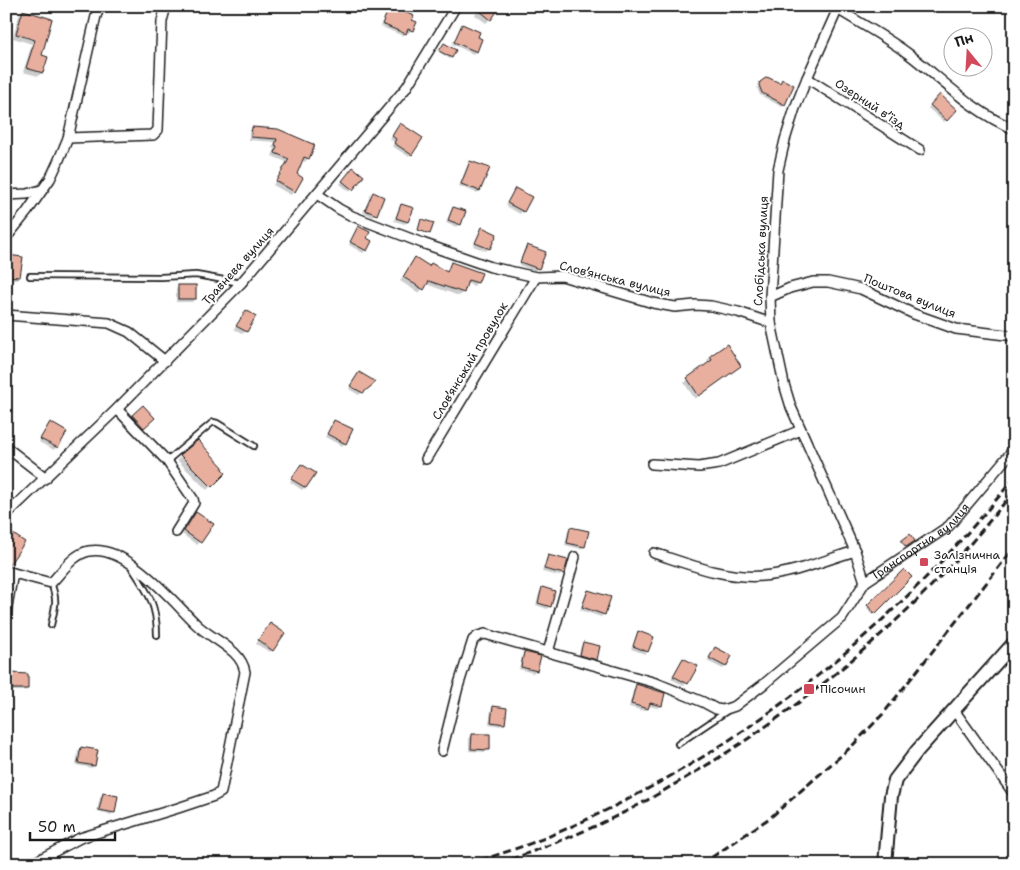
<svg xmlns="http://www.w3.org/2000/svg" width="1020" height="870" font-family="'Shantell Sans',sans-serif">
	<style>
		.shadow { fill: #0003 }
		.building { fill: #e8af9f; stroke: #1c1c1c }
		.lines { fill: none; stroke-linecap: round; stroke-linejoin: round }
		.lane-casing { stroke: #1c1c1c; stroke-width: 8 }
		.street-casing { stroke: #1c1c1c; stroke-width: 12 }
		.secondary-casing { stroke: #1c1c1c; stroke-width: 16 }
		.lane { stroke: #fff; stroke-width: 4.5 }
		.street { stroke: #fff; stroke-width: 9 }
		.secondary { stroke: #fff; stroke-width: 12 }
		.rail { stroke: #1c1c1c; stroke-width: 3; stroke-dasharray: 8 4; stroke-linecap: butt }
		.poi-dot { fill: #d1495b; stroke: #fff; stroke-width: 2 }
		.labels { text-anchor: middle; stroke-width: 4; stroke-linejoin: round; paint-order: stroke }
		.street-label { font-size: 12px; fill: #1c1c1c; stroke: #fff }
		.poi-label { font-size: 12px; fill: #1c1c1c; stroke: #fff; text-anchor: start }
	</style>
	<rect width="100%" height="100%" fill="#fff"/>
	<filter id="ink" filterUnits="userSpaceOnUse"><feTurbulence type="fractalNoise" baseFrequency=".02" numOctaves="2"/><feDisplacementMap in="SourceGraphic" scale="10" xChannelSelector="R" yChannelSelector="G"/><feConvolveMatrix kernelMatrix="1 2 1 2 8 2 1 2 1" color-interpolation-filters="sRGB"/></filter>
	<g filter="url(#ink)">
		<g class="shadow">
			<path d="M177,6h15v5l-3,2h-12z"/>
			<path d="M196,6h20l-3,3z"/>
			<path d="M482,6l8,13 -4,4 -11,-8z"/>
			<path d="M390,7l25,16 -6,10 -3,-1 -3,4 -23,-10z"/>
			<path d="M23,11l28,9 -11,36 2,17 -4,3 -15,-4 9,-28 -19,-6 6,-23z"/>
			<path d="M462,26l14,25 -3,3 -21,-10z"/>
			<path d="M443,46l12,5 -5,8 -11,-7z"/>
			<path d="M782,81l2,23 -2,3 -22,-12 -3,-7 3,-5 19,1z"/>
			<path d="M940,96l15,14 -11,12 -16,-14z"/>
			<path d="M397,127l14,27 -3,2 -16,-10 2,-4 -4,-3z"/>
			<path d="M252,128l26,2 30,28 -3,4 -4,-2 -6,15 6,3 -10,17 -18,-10 13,-23 -14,-6 3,-7 -3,-1 3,-6 -26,-2v-8z"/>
			<path d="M471,162l8,29 -2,2 -18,-7 9,-21z"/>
			<path d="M350,171l2,18 -2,3 -10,-8z"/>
			<path d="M513,193l17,5 -10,16 -14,-8z"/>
			<path d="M373,194l3,20 -3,3 -10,-5z"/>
			<path d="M402,205l5,17 -2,2 -11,-3 5,-13z"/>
			<path d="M453,208l7,16 -3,3 -11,-4 5,-12z"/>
			<path d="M482,229l7,19 -3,3 -13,-5z"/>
			<path d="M356,231l9,7 1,12 -3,3 -14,-8z"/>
			<path d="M527,246l11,22 -3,3 -16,-6 5,-16z"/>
			<path d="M7,257l12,20 -3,3 -10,-2z"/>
			<path d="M415,258l14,9 17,6 6,-10 25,19 -3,4 -8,-3 -4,10 -3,3 -33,-12 -7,9 -19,-12z"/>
			<path d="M179,287l16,12 -3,3h-16v-13z"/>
			<path d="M246,311l9,6 -12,17 -9,-5z"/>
			<rect x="1011" y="346" width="3" height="15"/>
			<path d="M710,357l26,12 -41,30 -11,-16 25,-19 -2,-4z"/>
			<path d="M359,373l15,9 -15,13 -10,-6z"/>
			<path d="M143,407l10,10 -13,12 -10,-10z"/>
			<path d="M6,411l5,4 -5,6z"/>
			<path d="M335,421l10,22 -3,3 -17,-9z"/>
			<path d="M50,424l15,8 -11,18 -15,-8z"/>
			<path d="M181,456l39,13 4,4 -17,17 -30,-30z"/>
			<path d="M299,468l6,19 -3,3 -12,-8z"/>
			<path d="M196,513l16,12 -15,20 -15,-11z"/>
			<path d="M571,528l13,18 -3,3 -16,-4 3,-14z"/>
			<path d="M548,556l18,5 -4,13 -2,2 -18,-4 4,-13z"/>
			<path d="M904,571l6,6 -37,38 -6,-7z"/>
			<path d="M543,589l7,17 -3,3 -11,-4 4,-14z"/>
			<path d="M588,591l16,23 -3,3 -21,-7 6,-16z"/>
			<path d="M268,627l4,23 -2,2 -14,-8z"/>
			<path d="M639,632l8,19 -2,3 -14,-5z"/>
			<path d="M583,644l13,15 -3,3 -15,-5 3,-11z"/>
			<path d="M715,649l10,17 -2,3 -16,-8z"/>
			<path d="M525,653l11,17 -3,3 -14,-4 3,-13z"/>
			<path d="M681,662l15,5 -12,19 -13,-7z"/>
			<path d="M13,675l14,14 -3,2h-14v-14z"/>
			<path d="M636,686l28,8 -3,12 -3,2 -10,-2 -4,5 -15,-4 5,-19z"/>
			<path d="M493,707l10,16 -2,3 -12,-2 2,-14z"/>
			<path d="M472,735l17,14 -3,3 -17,-1v-13z"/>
			<path d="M81,749l13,16 -2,3 -16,-3 2,-14z"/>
			<path d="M103,794l11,18 -3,3 -14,-3 3,-15z"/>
		</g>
		<g class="building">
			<path d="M390,6l24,10 -2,4 5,2 -4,9 -5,-2 -2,5 -24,-10z"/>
			<path d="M474,6h27l-10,14z"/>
			<path d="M23,10l29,9 -10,36 6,2 -5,16 -17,-5 9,-28 -19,-6z"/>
			<path d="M462,24l18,8 -2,5 4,2 -5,13 -23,-10z"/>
			<path d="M444,43l12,7 -4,8 -13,-7z"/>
			<path d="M767,77l13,6 2,-4 12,6 -9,20 -23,-12 -3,-8 1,-3z"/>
			<path d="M940,94l17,16 -10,11 -17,-16z"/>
			<path d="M400,123l23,15 -11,17 -18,-12 2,-4 -4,-3z"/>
			<path d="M252,127l26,2 37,16 -6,14 -5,-2 -7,17 6,4 -8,14 -19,-11 13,-22 -14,-6 2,-7 -2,-1 2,-6 -26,-2z"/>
			<path d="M470,161l20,7 -10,23 -19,-7z"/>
			<path d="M353,167l11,9 -11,14 -11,-9z"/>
			<path d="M515,188l17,9 -8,15 -17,-9z"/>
			<path d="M373,192l11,5 -7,18 -12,-5z"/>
			<path d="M401,204l13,4 -6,14 -12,-4z"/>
			<path d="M453,207l13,4 -5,14 -13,-5z"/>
			<path d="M421,219l13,4 -4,11 -12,-4z"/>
			<path d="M358,226l12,6 -3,6 5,3 -5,10 -17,-9z"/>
			<path d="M482,227l15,7 -7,15 -15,-6z"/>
			<path d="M527,245l19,7 -7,17 -19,-7z"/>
			<path d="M7,255l16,2 -3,20 -14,-1z"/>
			<path d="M415,257l14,9 2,-3 16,9 4,-10 31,11 -4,10 -10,-3 -4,13 -35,-12 -5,9 -21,-13z"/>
			<rect x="178" y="285" width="18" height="14"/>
			<path d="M246,310l10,6 -9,16 -11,-6z"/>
			<path d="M727,344l14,22 -42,30 -12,-18 25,-18 -2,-4z"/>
			<path d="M359,372l17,10 -13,11 -13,-7z"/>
			<path d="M143,405l12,13 -11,10 -12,-13z"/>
			<path d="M334,420l19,9 -7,15 -19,-10z"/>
			<path d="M50,422l17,10 -9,16 -18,-9z"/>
			<path d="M198,440l25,27 -1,2 4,4 -14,14 -32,-32z"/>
			<path d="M301,464l15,9 -10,15 -15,-9z"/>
			<path d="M196,512l18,12 -13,19 -17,-12z"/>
			<path d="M570,527l19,4 -4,16 -18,-4z"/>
			<path d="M10,532l15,10 -16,23h-3v-27z"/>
			<path d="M910,534l5,7 -9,6 -5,-6z"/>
			<path d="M548,555l20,5 -4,14 -20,-5z"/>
			<path d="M904,569l8,8 -37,37 -8,-9z"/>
			<path d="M542,587l13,4 -4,16 -13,-4z"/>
			<path d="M588,590l23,7 -6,18 -23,-8z"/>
			<path d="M270,623l15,10 -12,18 -15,-11z"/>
			<path d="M638,631l16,6 -6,15 -15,-6z"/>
			<path d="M583,642l17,4 -3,14 -17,-5z"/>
			<path d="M715,647l17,9 -6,11 -17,-9z"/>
			<path d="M524,652l17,4 -4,15 -16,-4z"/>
			<path d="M683,658l15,8 -10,18 -15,-8z"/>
			<path d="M12,673l16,1v15h-16z"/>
			<path d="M636,684l29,9 -3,13 -12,-3 -2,6 -17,-5z"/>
			<path d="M493,706l14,2 -2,16 -14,-2z"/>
			<path d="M472,734h18v16l-19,-1z"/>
			<path d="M81,747l17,3 -3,16 -17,-3z"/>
			<path d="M103,793l15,3 -3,17 -16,-3z"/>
		</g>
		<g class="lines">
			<defs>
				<g id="lane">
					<path d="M30,276l131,1 35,-2 45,8"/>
					<path d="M167,461l46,-39 4,1 37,23"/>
					<path d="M132,568c16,24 25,37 25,67"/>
					<path d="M51,583c7,18 4,24 0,42"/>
					<path d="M678,744l49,-33"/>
				</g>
				<g id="street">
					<path d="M839,6l-32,72 -12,30 -10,32 -7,30 -8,127 1,26 13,61 7,23 64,144 10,31"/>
					<path d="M839,10c24,15 49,28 71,45 34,26 64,58 104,74"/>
					<path d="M807,78l113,72"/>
					<path d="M68,138l85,-3 5,-5 4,-109 4,-15"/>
					<path d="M317,194l22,15 13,7 70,27 69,24 45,10 26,-1 91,27 22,4 20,-2 16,1 27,6 33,11"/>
					<path d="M6,195l21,-1 14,-4"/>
					<path d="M6,238l21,-26 23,-33 8,-17 10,-24 28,-122 4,-10"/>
					<path d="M770,297l20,-9 23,-6h15l33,7 53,25 42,15 58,7"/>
					<path d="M6,315l103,8 20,9 36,29"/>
					<path d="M117,409l50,52 26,38 1,4 -18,29"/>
					<path d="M6,447l40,31"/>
					<path d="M426,459l110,-182"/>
					<path d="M652,464l47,3 20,-3 82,-34"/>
					<path d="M6,515l111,-106 124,-126 165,-195 50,-82"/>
					<path d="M654,553c34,11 71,26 108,23 31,-2 63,-16 93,-25"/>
					<path d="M6,571l45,12c11,-11 22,-29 38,-32 38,-7 84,51 108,74 16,15 44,24 48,47l-24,120 -7,4 -36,12 -98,30 -49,26"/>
					<path d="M6,612l7,-39"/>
					<path d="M548,652l27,-95"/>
					<path d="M954,710l60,84"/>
					<path id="s1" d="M442,751l16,-64 15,-47 5,-4 7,-2 171,49 47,19 13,7 7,1 12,-4 29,-22 78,-66 23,-36 84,-56 65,-77"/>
				</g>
				<path id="secondary" d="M885,864l6,-68 4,-16 22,-29 97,-108"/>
			</defs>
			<use href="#lane" class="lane-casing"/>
			<use href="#street" class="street-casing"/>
			<use href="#secondary" class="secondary-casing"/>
			<use href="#lane" class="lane"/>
			<use href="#street" class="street"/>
			<use href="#secondary" class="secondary"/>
			<g class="rail">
				<path d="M469,864c30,-10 61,-19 90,-32 182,-79 331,-200 455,-354"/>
				<path d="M499,864c37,-14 74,-27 109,-44 23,-10 45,-23 67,-36 107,-61 205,-140 288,-232 17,-19 34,-40 51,-61"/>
				<path d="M702,864l69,-47 81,-71 31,-32 131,-166"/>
			</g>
		</g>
	</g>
	<g class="poi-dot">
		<rect x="919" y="557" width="10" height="10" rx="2.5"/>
		<rect x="803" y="683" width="12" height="12" rx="2.5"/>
	</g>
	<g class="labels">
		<g class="street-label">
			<text transform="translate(870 104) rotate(33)" y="4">Озерний в’їзд</text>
			<text transform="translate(761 251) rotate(-87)" y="4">Слобідська вулиця</text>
			<text transform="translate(238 266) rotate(-48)" y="4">Травнева вулиця</text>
			<text transform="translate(615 279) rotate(14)" y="4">Слов’янська вулиця</text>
			<text transform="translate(910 296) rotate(22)" y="4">Поштова вулиця</text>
			<text transform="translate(470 361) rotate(-59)" y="4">Слов’янський провулок</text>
			<text dy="4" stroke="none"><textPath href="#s1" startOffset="642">Транспортна вулиця</textPath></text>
		</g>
		<g class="poi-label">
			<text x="934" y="559">Залізнична<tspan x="934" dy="14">станція</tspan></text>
			<text x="820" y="693">Пісочин</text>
		</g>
	</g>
	<rect width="1020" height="870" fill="none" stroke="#fff" stroke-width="25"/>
	<rect x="12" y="12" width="995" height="845" fill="none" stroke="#1c1c1c" stroke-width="2" filter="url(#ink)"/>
	<g transform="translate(968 52) rotate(342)"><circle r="24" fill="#ffffff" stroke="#a4a4a4"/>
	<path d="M0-4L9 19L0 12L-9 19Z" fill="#d1495b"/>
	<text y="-8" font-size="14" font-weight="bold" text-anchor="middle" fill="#1c1c1c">Пн</text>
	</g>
	<path d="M30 832v8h85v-8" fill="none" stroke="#1c1c1c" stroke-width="2.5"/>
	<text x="38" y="832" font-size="15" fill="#1c1c1c" stroke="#ffffff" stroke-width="4" paint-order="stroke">50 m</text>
</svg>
